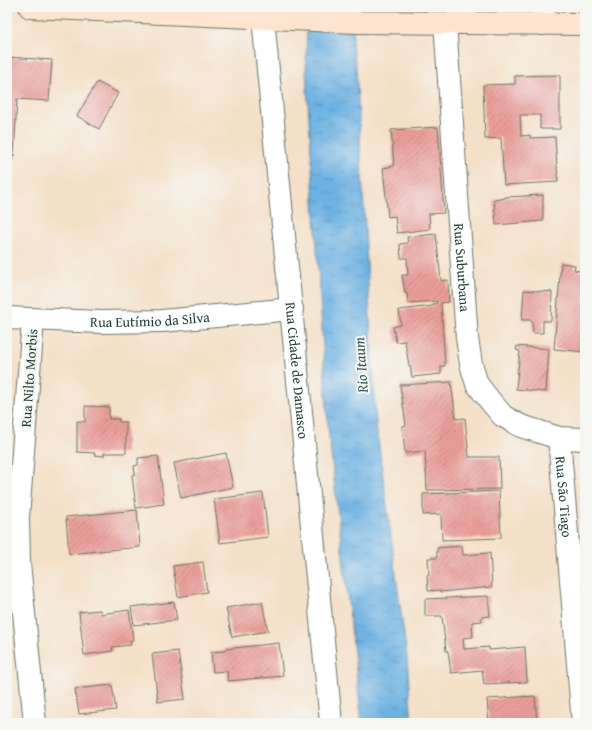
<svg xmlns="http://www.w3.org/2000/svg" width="592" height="730" font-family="'Gentium Book Plus',serif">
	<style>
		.water { fill: url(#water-ripples); stroke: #46778b }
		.building { fill: url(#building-hatch) }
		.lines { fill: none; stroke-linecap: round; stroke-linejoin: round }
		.minor-casing { stroke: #6a7668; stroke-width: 24 }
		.secondary-casing { stroke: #6a7668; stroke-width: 24 }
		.minor { stroke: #fff; stroke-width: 22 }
		.secondary { stroke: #fde4d1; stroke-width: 22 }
		.labels { text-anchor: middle; stroke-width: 4; stroke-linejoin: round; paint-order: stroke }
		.street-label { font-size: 14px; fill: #1f3d34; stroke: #f6f6f2 }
		.water-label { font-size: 15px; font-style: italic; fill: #325a60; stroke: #f6f6f2 }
	</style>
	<defs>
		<pattern id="water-ripples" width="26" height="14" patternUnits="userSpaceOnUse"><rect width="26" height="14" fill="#6cb1e2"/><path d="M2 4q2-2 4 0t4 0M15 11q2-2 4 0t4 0" fill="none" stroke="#5891b8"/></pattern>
		<pattern id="building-hatch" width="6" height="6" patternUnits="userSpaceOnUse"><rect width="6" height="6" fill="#eb9f9b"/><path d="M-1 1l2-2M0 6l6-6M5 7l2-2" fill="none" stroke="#be837f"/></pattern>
	</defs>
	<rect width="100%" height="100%" fill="#f6f6f2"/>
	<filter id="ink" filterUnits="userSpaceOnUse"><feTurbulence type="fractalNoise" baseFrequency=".025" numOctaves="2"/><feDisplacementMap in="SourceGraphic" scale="8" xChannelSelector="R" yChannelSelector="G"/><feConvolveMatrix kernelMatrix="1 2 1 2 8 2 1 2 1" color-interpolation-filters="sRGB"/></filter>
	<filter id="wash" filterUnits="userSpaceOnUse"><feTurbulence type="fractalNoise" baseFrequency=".012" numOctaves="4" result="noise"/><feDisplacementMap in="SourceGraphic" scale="16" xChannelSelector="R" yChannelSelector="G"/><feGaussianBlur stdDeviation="0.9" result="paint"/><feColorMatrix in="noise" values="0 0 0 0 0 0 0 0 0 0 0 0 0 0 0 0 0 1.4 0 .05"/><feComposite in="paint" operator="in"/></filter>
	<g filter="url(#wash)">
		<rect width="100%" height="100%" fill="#f4e0c8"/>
		<path class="water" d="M307,7h49l-4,40 4,19 20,358 31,233 5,66h-50l-34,-295 -22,-357z"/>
		<g id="blocks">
			<g class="building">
				<path d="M7,57l45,3 -3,41 -32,-2 -3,57 -1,-1 -1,7h-5z"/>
				<path d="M560,75v54h-20v-14h-20l1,21 9,-1v3l25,-1 3,45 -54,3 -3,-47 -16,1 -2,-54 32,-1v-8z"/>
				<path d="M97,82l21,11 -19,36 -22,-13z"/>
				<path d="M438,127l6,86 -15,1 1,15 -33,4 -2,-17 -7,1 -5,-49 11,-2 -3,-36z"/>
				<path d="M543,195v26l-47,4 -2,-25 11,-2v-1z"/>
				<path d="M436,234l5,47 7,-1 1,22 -8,1 4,63h-4v8l-29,3 -2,-11h-1l-4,-25 -9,1 -3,-15 8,-2 -2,-15 34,-4v-2l4,-1v-2l-29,2 -1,-10h-2l-3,-18h6l-1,-17h-6l-1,-14 8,-1 -1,-6z"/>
				<path d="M561,263l14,2 -1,5 11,2v80l-31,-3z"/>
				<path d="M524,290l28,2 -1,29h-8v12h-10l-1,-13h-10z"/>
				<path d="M517,346l32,3 -3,43 -30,-3 4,-38 -4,-1z"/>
				<path d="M451,382l5,37 9,-1 4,39h30l1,32 -73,1 -2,-39 -20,2 -3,-27 4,-1 -6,-40z"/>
				<path d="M85,406l24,1v12h10v3h7v31h-22v3l-10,-1 1,-2 -18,-1v-31l8,1z"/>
				<path d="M226,453l7,34 -52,11 -7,-35z"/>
				<path d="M158,456l6,48 -28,4 -4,-33 3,-1 -1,-8 4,-1v-7z"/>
				<path d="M499,491l2,47 -59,2 -1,-26 -18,1v-21z"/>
				<path d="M263,493l5,44 -48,6 -6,-44z"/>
				<path d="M137,510l3,37 -71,7 -3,-37z"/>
				<path d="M462,546l1,9 27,-2 2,34 -52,5v-2l-12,1 -1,-16h2l-1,-17h9v-10z"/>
				<path d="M203,562l4,30 -29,5 -5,-31z"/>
				<path d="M488,596l2,20 -9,1 1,4 -10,1 1,15 -10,1 1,11 25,-2v3l36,-3 2,35 -43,2 -2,-14 -31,3 -3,-22h-2l-4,-35h-17v-17z"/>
				<path d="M174,602l3,18 -43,5 -3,-18z"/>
				<path d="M262,602l6,29 -36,6 -6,-29z"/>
				<path d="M100,610l1,4 28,-4 4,30h-3l1,5 -19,2 1,4 -29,4 -5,-43z"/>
				<path d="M279,643l4,33 -55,5 -1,-10 -14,1 -2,-20 14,-1v-2z"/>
				<path d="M178,651l7,48 -27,3 -6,-48z"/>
				<path d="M112,685l4,25 -37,4 -4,-25z"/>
				<path d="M535,696l2,27h-48l-2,-24z"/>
			</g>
		</g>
	</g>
	<g filter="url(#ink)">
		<use href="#blocks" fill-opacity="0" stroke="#6a7668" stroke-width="1"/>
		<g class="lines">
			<defs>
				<g id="minor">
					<path id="s1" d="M263,18l68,705"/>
					<path id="s2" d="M445,23l22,315 4,26 6,20 14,18 12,14 18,10 38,12 26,1"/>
					<path d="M543,24l1,-17"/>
					<path id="s3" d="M7,318l94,4 61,-1 130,-12"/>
					<path d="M33,320l-15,198 1,45 16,160"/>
					<path id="s4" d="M559,438l24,285"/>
				</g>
				<path id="secondary" d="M30,7l327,15 228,2"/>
			</defs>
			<use href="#minor" class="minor-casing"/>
			<use href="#secondary" class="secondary-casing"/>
			<use href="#minor" class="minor"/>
			<use href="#secondary" class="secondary"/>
		</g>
	</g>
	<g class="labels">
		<g class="street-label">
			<text dy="5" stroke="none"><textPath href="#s2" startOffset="245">Rua Suburbana</textPath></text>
			<text dy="5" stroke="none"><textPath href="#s3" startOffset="143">Rua Eutímio da Silva</textPath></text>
			<text dy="5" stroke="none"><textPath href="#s1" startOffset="354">Rua Cidade de Damasco</textPath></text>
			<text transform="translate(29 378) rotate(-86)" y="5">Rua Nilto Morbis</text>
			<text dy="5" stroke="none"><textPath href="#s4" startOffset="59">Rua São Tiago</textPath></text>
		</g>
		<g class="water-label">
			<text transform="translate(361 365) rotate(-94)" y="5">Rio Itaum</text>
		</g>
	</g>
	<rect width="592" height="730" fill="none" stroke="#f6f6f2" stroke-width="24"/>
</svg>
